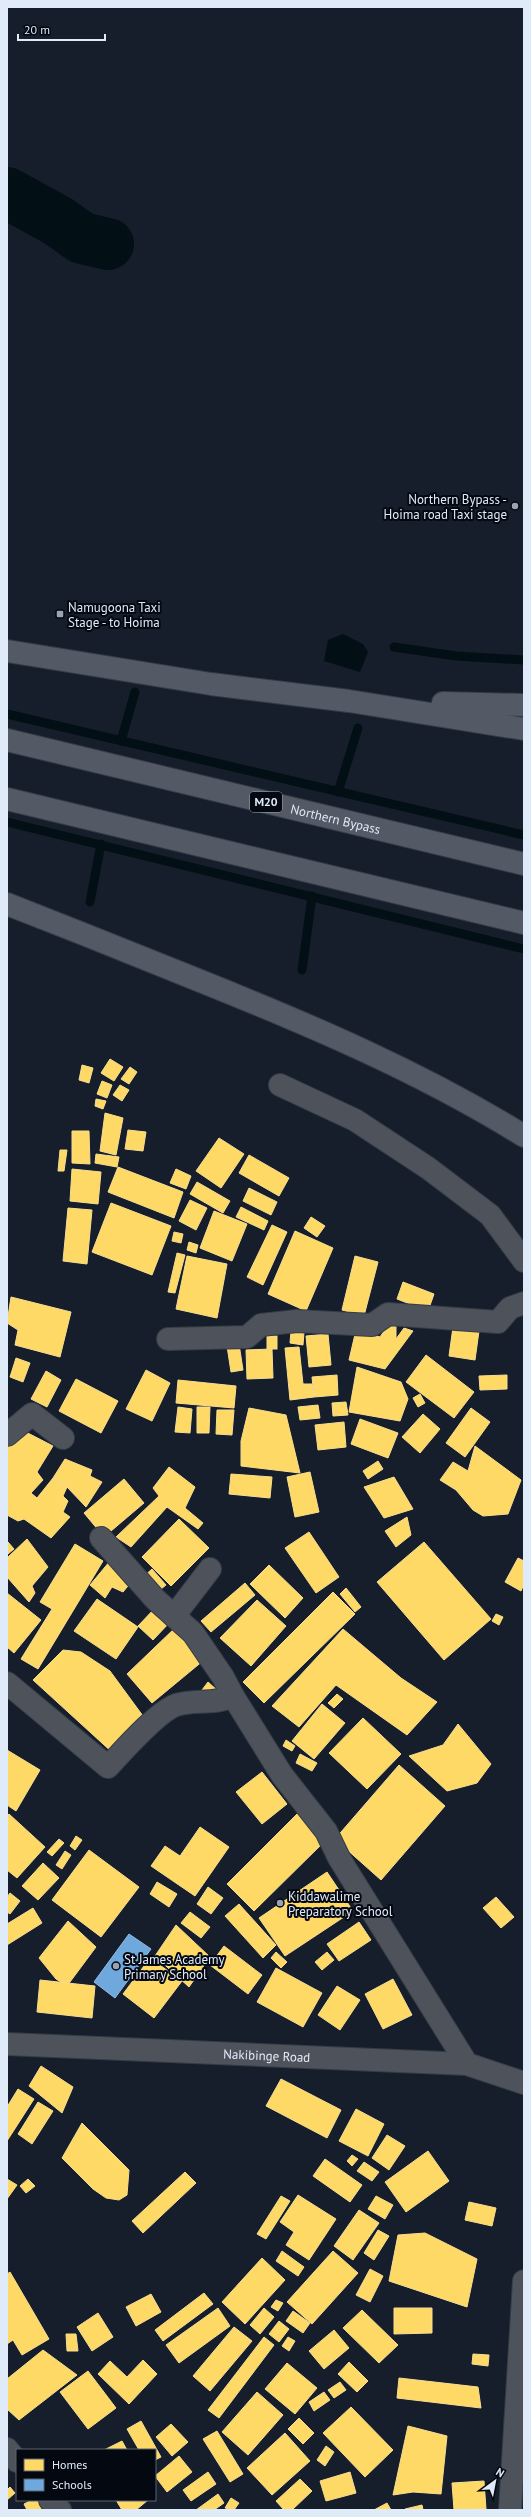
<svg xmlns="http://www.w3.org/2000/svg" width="531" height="2517" font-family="'PT Sans',sans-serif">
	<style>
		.water { fill: #020f15 }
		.homes { fill: #ffd966; stroke: #f6de92 }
		.schools { fill: #6fa8dc; stroke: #91bce5 }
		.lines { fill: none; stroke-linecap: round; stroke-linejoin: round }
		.stream { stroke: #020f15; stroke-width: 9 }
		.river { stroke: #020f15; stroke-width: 52 }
		.minor-casing { stroke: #343c46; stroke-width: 24 }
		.tertiary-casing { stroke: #343c46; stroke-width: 24 }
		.motorway-casing { stroke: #343c46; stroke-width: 24 }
		.minor { stroke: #4e525a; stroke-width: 22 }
		.tertiary { stroke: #4e525a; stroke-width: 22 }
		.motorway { stroke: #535965; stroke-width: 22 }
		.poi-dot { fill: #99a3b2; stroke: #030811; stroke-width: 1.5 }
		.labels { text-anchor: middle; stroke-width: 4; stroke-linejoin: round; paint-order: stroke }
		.shield { fill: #030811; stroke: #9ea7b4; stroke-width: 1 }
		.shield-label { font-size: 12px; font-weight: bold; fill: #e0ebfa }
		.poi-label { font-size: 13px; fill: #e0ebfa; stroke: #030811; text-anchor: start }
		.street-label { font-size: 13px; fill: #e0ebfa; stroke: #030811 }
	</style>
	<rect width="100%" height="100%" fill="#161e2b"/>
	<path class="water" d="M343,634l20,10 5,8 -8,20 -36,-11 4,-21z"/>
	<g class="homes">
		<path d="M110,1059l13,8 -9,14 -13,-8z"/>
		<path d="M82,1065l11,3 -4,15 -10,-3z"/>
		<path d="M130,1067l7,5 -8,12 -8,-5z"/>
		<path d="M102,1081l10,4 -5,13 -10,-4z"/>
		<path d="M120,1085l9,5 -7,11 -9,-6z"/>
		<path d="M96,1099l10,2 -3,8 -8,-3z"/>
		<path d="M105,1113l18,5 -7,37 -16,-4z"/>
		<path d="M128,1130l18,2 -3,19 -18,-2z"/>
		<path d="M72,1131h17l1,33 -18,-1z"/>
		<path d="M219,1138l25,16 -23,34 -25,-17z"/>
		<path d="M60,1150h7l-3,21h-6z"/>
		<path d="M96,1154l23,3 -2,10 -22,-4z"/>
		<path d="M249,1155l40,23 -10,18 -40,-23z"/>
		<path d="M118,1167l65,25 -9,26 -66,-26z"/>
		<path d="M72,1169l29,3 -3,32 -28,-3z"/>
		<path d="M176,1169l15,7 -5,13 -16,-6z"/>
		<path d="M197,1182l33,19 -7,12 -33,-19z"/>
		<path d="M249,1188l28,14 -6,13 -28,-14z"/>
		<path d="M190,1200l17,8 -11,22 -17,-9z"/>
		<path d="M111,1203l60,23 -19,49 -60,-23z"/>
		<path d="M241,1207l27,14 -4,9 -28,-13z"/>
		<path d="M68,1208l24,2 -5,54 -24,-3z"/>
		<path d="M214,1211l33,13 -15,37 -32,-13z"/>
		<path d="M311,1217l14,9 -8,11 -13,-9z"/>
		<path d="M272,1225l15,7 -24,53 -16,-8z"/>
		<path d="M295,1231l38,17 -27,63 -38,-17z"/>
		<path d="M174,1232l9,2 -2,9 -9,-2z"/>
		<path d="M189,1242l9,3 -2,8 -9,-3z"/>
		<path d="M177,1253l8,2 -10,38 -7,-1z"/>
		<path d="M187,1256l40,8 -10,54 -41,-9z"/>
		<path d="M355,1256l23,6 -14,54 -22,-6z"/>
		<path d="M403,1282l31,12 -6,17 -31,-12z"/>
		<path d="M11,1297l60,15 -11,45 -45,-12 3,-15 -11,-7z"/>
		<path d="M388,1325l8,1v13l8,-11 9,3 -28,38 -36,-9 7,-30 24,7z"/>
		<path d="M453,1327l26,4 -4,29 -26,-4z"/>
		<path d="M291,1331l13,1 -1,13 -13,-2z"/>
		<path d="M328,1334l3,31 -22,2 -3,-31z"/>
		<rect x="267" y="1336" width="10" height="13"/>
		<path d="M239,1344l4,26 -12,2 -4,-26z"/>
		<path d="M299,1347l4,37h9l2,13 -24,3 -5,-52z"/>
		<path d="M272,1349l1,29 -26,1 -1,-29z"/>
		<path d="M426,1355l48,37 -20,26 -48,-36z"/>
		<path d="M16,1358l14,5 -7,19 -13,-5z"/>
		<path d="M357,1367l44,15 7,17 -8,22 -51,-9z"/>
		<path d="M146,1370l24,13 -18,38 -26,-12z"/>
		<path d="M46,1371l15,9 -14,27 -16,-8z"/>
		<path d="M337,1375l1,20 -24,2 -2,-20z"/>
		<path d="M507,1375v14l-27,1 -1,-14z"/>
		<path d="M76,1379l42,22 -17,32 -42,-22z"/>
		<path d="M178,1380l58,6 -2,22 -58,-5z"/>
		<path d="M420,1394l5,9 -7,4 -5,-9z"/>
		<path d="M346,1402l2,13 -15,1 -1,-13z"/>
		<path d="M318,1405l2,13 -20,2 -2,-13z"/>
		<path d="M178,1407l14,2 -2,24 -15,-1z"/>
		<path d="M197,1407h13l-1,26h-12z"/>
		<path d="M249,1408l37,7 14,58 -59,-7v-25z"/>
		<path d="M471,1408l19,14 -25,35 -19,-14z"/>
		<path d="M217,1410h17l-2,25 -16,-1z"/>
		<path d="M423,1414l17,15 -20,24 -18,-16z"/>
		<path d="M360,1419l38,14 -10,25 -37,-14z"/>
		<path d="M344,1422l2,25 -28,3 -3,-25z"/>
		<path d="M20,1429l33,17 -16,26 6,8 -12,13 6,5 16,-20 14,9 -4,9 5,5 -5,11 7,5 -19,21 -27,-19 -6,2 -11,-6v-67z"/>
		<path d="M475,1446l46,34 -13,34 -25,2 -10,-6 -17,-20 -16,-10 13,-18 15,9z"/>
		<path d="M65,1459l27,11 -2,6 12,6 -16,25 -19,-20 -14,-9z"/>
		<path d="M378,1461l5,8 -15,10 -5,-8z"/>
		<path d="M169,1467l26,20 -10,21 18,15 -5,6 -31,-22 -36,40 -15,-10 43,-41 -6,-8z"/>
		<path d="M310,1472l9,40 -24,5 -8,-40z"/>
		<path d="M231,1474l41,3 -2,21 -41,-4z"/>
		<path d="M394,1477l19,32 -29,9 -20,-31z"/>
		<path d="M124,1479l20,24 -40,34 -20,-24z"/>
		<path d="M407,1517l4,18 -15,12 -11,-16z"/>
		<path d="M179,1519l30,29 -38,38 -29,-29z"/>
		<path d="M309,1532l30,45 -23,16 -31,-45z"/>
		<path d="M27,1539l21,28 -16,19 3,7 -6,9 -22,-25v-19z"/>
		<path d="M8,1542l6,7 -6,5 -1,-2z"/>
		<path d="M424,1542l67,77 -47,41 -67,-78z"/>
		<path d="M75,1544l28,17 -65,108 -17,-10 31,-50 -12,-7z"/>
		<path d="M518,1558l6,3v23l-3,7 -16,-9z"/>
		<path d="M110,1561l22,20 -9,11 -11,-5 -7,11 -15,-13z"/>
		<path d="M269,1565l34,33 -18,20 -35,-34z"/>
		<path d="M152,1569l14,16 -10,8 -14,-15z"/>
		<path d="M245,1583l10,12 -44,37 -10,-11z"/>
		<path d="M346,1588l15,19 -6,5 -15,-18z"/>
		<path d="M333,1592l22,22 -91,89 -21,-21z"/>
		<path d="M7,1593l34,27 -27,33 -7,-6z"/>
		<path d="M97,1599l41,28 -22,32 -42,-28z"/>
		<path d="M257,1600l29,26 -35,40 -31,-28z"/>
		<path d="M156,1607l15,14 -18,19 -15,-14z"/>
		<path d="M496,1614l7,3 -4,8 -7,-4z"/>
		<path d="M176,1627l28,33 -52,43 -25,-29z"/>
		<path d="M343,1629l58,49 36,24 -30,33 -71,-50 -37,42 -27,-21z"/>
		<path d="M63,1650l18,2 29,19 33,45 -29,38 -81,-74z"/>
		<path d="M208,1682l10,9 -6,7 -10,-8z"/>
		<path d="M337,1694l6,5 -9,9 -6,-5z"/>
		<path d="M322,1704l23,19 -31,36 -22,-18z"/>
		<path d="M363,1718l38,36 -34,35 -38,-36z"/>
		<path d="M458,1724l33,40 -14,19 -30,8 -38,-35 34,-11z"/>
		<path d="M286,1740l9,6 -3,5 -9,-5z"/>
		<path d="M7,1750l33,20 -24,41 -9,-6z"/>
		<path d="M300,1754l17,9 -5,8 -16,-8z"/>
		<path d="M399,1765l46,41 -64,74 -46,-41z"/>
		<path d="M262,1772l25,32 -25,20 -26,-32z"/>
		<path d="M298,1813l28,27 -72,71 -27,-27z"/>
		<path d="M9,1814l36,33 -28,31 -10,-8v-54z"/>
		<path d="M200,1827l29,20 -34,49 -44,-30 14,-20 15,10z"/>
		<path d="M76,1836l6,4 -7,10 -5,-4z"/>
		<path d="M59,1839l5,4 -12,13 -5,-4z"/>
		<path d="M89,1850l50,37 -38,50 -49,-37z"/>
		<path d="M65,1851l6,4 -9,14 -6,-4z"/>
		<path d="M43,1863l16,15 -21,22 -16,-14z"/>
		<path d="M327,1872l26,39 -68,45 -26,-38z"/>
		<path d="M157,1882l20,12 -8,13 -19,-13z"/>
		<path d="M208,1887l15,11 -12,16 -14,-10z"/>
		<path d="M10,1893l10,8 -10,13 -3,-2v-15z"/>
		<path d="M496,1897l18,20 -13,11 -18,-20z"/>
		<path d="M239,1904l37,41 -13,13 -38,-42z"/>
		<path d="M33,1908l9,15 -35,22v-21z"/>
		<path d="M190,1912l20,15 -9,11 -20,-15z"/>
		<path d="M68,1921l28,26 -29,39 -11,-7 -17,-21z"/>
		<path d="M359,1922l12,18 -32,21 -12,-17z"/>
		<path d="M176,1925l34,32 -21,30 -34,-31z"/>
		<path d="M224,1946l38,29 -14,19 -38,-29z"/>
		<path d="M276,1952l11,10 -6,6 -10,-10z"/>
		<path d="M327,1952l7,8 -12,10 -7,-8z"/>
		<path d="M150,1958l32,23 -28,37 -31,-24z"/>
		<path d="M276,1968l46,25 -19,34 -46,-25z"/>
		<path d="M393,1979l19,36 -29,14 -18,-35z"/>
		<path d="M40,1980l55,6 -3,32 -55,-6z"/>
		<path d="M337,1986l23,14 -20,30 -22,-15z"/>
		<path d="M41,2066l32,21 -11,26 -33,-27z"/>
		<path d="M281,2079l60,31 -14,28 -61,-32z"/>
		<path d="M18,2089l16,10 -27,42v-34z"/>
		<path d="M38,2102l15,9 -21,33 -14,-10z"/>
		<path d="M356,2109l28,15 -16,32 -29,-15z"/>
		<path d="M82,2123l47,47 -2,25 -8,5 -13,-2 -13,-9 -31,-31z"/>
		<path d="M387,2135l18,11 -16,24 -17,-12z"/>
		<path d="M428,2151l21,30 -43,31 -21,-30z"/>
		<path d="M352,2155l6,4 -6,7 -5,-5z"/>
		<path d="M325,2159l37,26 -12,17 -37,-26z"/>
		<path d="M364,2162l15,10 -7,9 -15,-10z"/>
		<path d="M185,2172l11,11 -53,50 -11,-12z"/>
		<path d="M7,2179l10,6 -10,14z"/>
		<path d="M28,2179l7,7 -9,7 -6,-7z"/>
		<path d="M298,2195l38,24 -27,41 -23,-15 8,-13 -14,-10z"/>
		<path d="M281,2196l9,5 -24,38 -9,-5z"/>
		<path d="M376,2196l17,9 -8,14 -17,-10z"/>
		<path d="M469,2202l27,6 -4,18 -27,-6z"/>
		<path d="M359,2210l20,13 -26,37 -19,-14z"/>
		<path d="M378,2230l11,6 -15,24 -10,-7z"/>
		<path d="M425,2233l52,26 -10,48 -78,-26 9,-46z"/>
		<path d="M282,2251l22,16 -6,9 -22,-15z"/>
		<path d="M333,2251l25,22 -46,51 -25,-22z"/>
		<path d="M262,2258l23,22 -40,44 -23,-22z"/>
		<path d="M370,2269l13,7 -13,26 -14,-7z"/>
		<path d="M10,2272l39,67 -27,16 -9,-15 -6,4v-70z"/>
		<path d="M204,2293l9,11 -50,37 -8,-11z"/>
		<path d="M151,2294l10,18 -25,14 -10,-19z"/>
		<path d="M276,2300l7,3 -5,8 -7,-4z"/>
		<path d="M218,2308l12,18 -51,37 -13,-18z"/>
		<path d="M264,2308l10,9 -14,17 -10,-9z"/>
		<path d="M394,2308h38v25l-38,1z"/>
		<path d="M362,2310l36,35 -19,18 -36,-35z"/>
		<path d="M293,2311l17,12 -7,10 -17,-12z"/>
		<path d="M98,2313l15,24 -21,14 -15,-24z"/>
		<path d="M279,2321l10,8 -10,13 -10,-8z"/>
		<path d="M234,2327l18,14 -42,50 -17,-15z"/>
		<path d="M334,2330l15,18 -25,21 -15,-18z"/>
		<path d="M66,2334h10l2,17h-11z"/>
		<path d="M264,2337l10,8 -55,73 -11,-8z"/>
		<path d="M288,2337l7,4 -6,10 -7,-5z"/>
		<path d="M43,2350l34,25 -58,45 -12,-11v-30z"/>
		<path d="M473,2354l16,1 -1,11 -16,-2z"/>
		<path d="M143,2360l14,14 -28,30 -31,-30 12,-13 17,16z"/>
		<path d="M349,2362l19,19 -11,11 -19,-18z"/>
		<path d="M287,2363l30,25 -22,26 -30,-25z"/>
		<path d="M88,2371l28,37 -28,21 -28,-37z"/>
		<path d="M399,2378l79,9 3,21 -84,-10z"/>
		<path d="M340,2382l6,8 -12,8 -6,-8z"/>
		<path d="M257,2392l26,23 -35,40 -26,-23z"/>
		<path d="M324,2392l6,8 -16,11 -5,-9z"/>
		<path d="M351,2407l42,43 -28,27 -42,-44z"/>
		<path d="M299,2418l15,15 -11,11 -15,-15z"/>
		<path d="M141,2421l20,36 -6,3v-10h-16l-12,-21z"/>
		<path d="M171,2424l17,18 -16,14 -16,-19z"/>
		<path d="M408,2426l39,10 -6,58 -28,-2 -20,3z"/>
		<path d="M217,2431l26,43 -13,8 -27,-43z"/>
		<path d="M285,2433l25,28 -38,34 -25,-27z"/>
		<path d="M122,2441l5,9h-23z"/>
		<path d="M326,2446l8,6 -9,14 -8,-6z"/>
		<path d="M179,2456l13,16 -25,20 -12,-16z"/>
		<path d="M208,2472l8,12 -25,17 -8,-11z"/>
		<path d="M350,2472l6,21 -30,8 -6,-20z"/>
		<path d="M300,2479l12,12 -20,19h-8l-8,-9z"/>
		<path d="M484,2481l2,28 -32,1 -2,-27z"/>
		<path d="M10,2487l5,6 -8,7v-10z"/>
		<path d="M218,2494l6,9 -10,7h-18z"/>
		<path d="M231,2498l8,5 -5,7 -9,-2z"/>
		<path d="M32,2500h10l3,6 -7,4h-11l-3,-6z"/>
		<path d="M116,2500h32l-12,10h-14z"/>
		<path d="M387,2503l4,7h-17z"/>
		<path d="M422,2505l1,5h-18v-1z"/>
	</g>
	<path class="schools" d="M129,1934l22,15 -36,49 -21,-16z"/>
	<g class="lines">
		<g class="stream">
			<path d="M394,647l62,9 68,4"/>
			<path d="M7,714l517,121"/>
			<path d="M121,741l14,-49"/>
			<path d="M338,792l20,-64"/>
			<path d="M7,822l517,127"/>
			<path d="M90,902l11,-58"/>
			<path d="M302,970l10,-74"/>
		</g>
		<path class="river" d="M7,193l51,28 24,17 26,6"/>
		<defs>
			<g id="minor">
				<path d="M280,1085l75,35 73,48 62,47 34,46"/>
				<path d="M168,1339l79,-2 14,-12 36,-4 75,4 16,-11 110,8 12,-14 14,-5"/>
				<path d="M7,1435l25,-21 31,24"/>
				<path d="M101,1538l54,61 38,34 30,44 10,19"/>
				<path d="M174,1616l36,-47"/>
				<path d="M7,1683l101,84c14,-15 49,-55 68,-62 18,-6 39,0 57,-9l49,79 44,56 13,27 128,206"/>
				<path d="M7,2449l10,12"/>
				<path d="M50,2500l10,10"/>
				<path d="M510,2510l14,-229"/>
			</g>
			<g id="tertiary">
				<path id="s1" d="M7,2044l460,20 57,19"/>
			</g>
			<g id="motorway">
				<path d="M7,651l204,33 138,17 175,28"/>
				<path d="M443,703l81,2"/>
				<path id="s2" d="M7,740l517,124"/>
				<path d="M7,799l517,124"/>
				<path d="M7,904c64,25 127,50 191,76 112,45 223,92 326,156"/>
			</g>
		</defs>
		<use href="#minor" class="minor-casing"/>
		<use href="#tertiary" class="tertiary-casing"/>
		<use href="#motorway" class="motorway-casing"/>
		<use href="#minor" class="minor"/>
		<use href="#tertiary" class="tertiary"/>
		<use href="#motorway" class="motorway"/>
	</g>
	<g class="poi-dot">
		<circle cx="515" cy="506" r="4"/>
		<rect x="56" y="610" width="8" height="8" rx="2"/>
		<circle cx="280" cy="1903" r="4"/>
		<circle cx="116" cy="1966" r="4"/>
	</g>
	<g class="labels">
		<rect class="shield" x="250" y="792" width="32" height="20" rx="3"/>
		<g class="shield-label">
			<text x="266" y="806">M20</text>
		</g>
		<g class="poi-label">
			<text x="507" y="504" text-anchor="end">Northern Bypass -<tspan x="507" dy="15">Hoima road Taxi stage</tspan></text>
			<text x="68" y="612">Namugoona Taxi<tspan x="68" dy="15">Stage - to Hoima</tspan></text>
			<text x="288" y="1901">Kiddawalime<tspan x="288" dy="15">Preparatory School</tspan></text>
			<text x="124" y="1964">St James Academy<tspan x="124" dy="15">Primary School</tspan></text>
		</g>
		<g class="street-label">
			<text dy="5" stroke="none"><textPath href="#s2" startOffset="338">Northern Bypass</textPath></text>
			<text dy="5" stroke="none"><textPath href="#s1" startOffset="260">Nakibinge Road</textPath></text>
		</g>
	</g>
	<rect width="531" height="2517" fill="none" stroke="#e0ebfa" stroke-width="16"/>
	<rect x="16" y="2449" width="140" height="52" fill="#030811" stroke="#5b636e"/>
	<rect x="24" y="2459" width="20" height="12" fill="#ffd966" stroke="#5b636e"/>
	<text x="52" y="2469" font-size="12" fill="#e0ebfa">Homes</text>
	<rect x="24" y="2479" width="20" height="12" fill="#6fa8dc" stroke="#5b636e"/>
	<text x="52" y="2489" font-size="12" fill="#e0ebfa">Schools</text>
	<g transform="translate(495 2481) rotate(32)" stroke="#030811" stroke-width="3" paint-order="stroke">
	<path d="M0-3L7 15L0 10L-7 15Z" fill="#e0ebfa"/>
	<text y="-6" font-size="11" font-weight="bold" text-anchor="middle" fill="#e0ebfa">N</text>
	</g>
	<path d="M18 34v6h87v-6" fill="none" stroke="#e0ebfa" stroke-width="2"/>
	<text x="24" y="34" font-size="12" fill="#e0ebfa" stroke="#030811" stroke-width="3" paint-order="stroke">20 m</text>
</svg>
